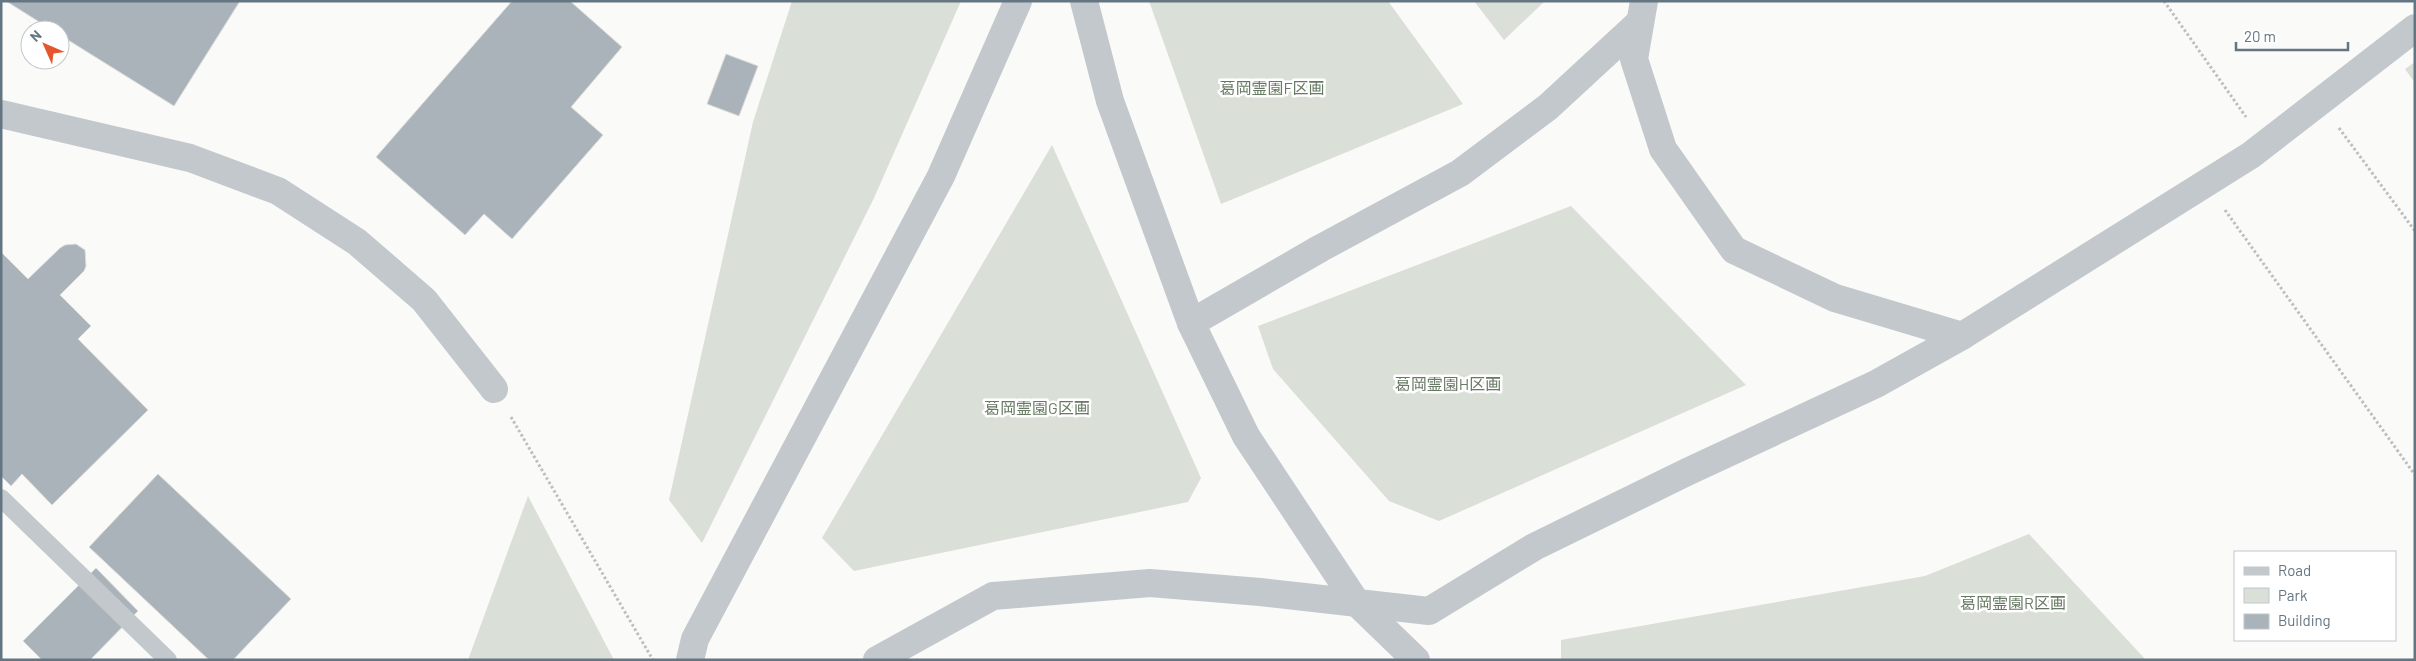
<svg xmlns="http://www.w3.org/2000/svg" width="2416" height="661" font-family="Barlow,'Noto Sans JP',sans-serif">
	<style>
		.green { fill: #dadfd7 }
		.building { fill: #aab3b9; stroke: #dcdcda }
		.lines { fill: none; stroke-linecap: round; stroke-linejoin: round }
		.path { stroke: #bbbfc2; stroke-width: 3; stroke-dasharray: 2.5 2.5; stroke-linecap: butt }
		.service { stroke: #c3c8cc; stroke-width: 18 }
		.minor { stroke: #c3c8cc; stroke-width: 28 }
		.tertiary { stroke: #c3c8cc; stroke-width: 28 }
		.labels { text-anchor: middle; stroke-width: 5; stroke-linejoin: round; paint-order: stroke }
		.park-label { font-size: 16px; fill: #687a64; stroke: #fff }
	</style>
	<rect width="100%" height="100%" fill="#fafaf8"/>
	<g class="green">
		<path d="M792,1h169l-87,197 -172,345 -33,-43 84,-378z"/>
		<path d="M1149,1h239l75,103 -242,100z"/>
		<path d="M1474,1h71l-41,39z"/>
		<path d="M2415,62v21l-10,-14z"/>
		<path d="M1052,145l149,333 -13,24 -334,69 -32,-33z"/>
		<path d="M1571,206l175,179 -307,136 -50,-20 -116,-132 -15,-43z"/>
		<path d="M528,496l86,164h-146z"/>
		<path d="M2029,534l117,126h-585v-20l364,-64z"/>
	</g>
	<g class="building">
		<path d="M6,1h234l-66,105 -114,-71v-5h-8z"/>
		<path d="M512,1h58l52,46 -51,60 32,28 -91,104 -28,-25 -19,21 -89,-78z"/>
		<path d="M726,54l32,12 -19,50 -32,-12z"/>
		<path d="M76,244l9,6 1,16 -2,5 -24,24 31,31 -13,13 70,71 -96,95 -30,-31 -11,12 -10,-10v-224l27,27 32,-31 5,-3z"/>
		<path d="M158,474l133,125 -58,61h-24l-120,-113z"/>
		<path d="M96,568l42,43 -48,49h-48l-19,-19z"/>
	</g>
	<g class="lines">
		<g class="path">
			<path d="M2164,1l82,116"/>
			<path d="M2339,128l76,103"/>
			<path d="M2225,210l190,265"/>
			<path d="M511,417l142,243"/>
		</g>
		<path class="service" d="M1,498l167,162"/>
		<g class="minor">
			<path d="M1084,1l26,100 81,222 55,113 110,166 60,58"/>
			<path d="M1644,1l-10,58 29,90 71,101 101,48 127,38"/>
			<path d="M1191,323l130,-75 139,-75 88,-66 91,-84"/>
			<path d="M690,660l5,-21 246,-463 77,-175"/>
			<path d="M877,660l116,-64 157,-13 110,9 169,19 105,-64 153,-75 189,-88 86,-48 289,-181 164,-127"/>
		</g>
		<path class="tertiary" d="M1,114l189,44 88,33 79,51 67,58 70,89"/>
	</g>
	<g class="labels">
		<g class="park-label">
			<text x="1272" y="94">葛岡霊園F区画</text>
			<text x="1448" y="390">葛岡霊園H区画</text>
			<text x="1037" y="414">葛岡霊園G区画</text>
			<text x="2013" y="609">葛岡霊園R区画</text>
		</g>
	</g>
	<rect width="2416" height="661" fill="none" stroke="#657683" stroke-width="5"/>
	<rect x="2234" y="551" width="162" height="90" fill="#ffffff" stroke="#c1c8cd"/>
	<rect x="2244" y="567" width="25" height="8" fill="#c3c8cc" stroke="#c1c8cd"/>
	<text x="2278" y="576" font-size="15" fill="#657683">Road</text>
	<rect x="2244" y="588" width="25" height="15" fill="#dadfd7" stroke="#c1c8cd"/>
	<text x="2278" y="601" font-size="15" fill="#657683">Park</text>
	<rect x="2244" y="614" width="25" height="15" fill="#aab3b9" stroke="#c1c8cd"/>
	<text x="2278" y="626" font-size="15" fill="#657683">Building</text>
	<g transform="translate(45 45) rotate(315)"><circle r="24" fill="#ffffff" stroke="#c1c8cd"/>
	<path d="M0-4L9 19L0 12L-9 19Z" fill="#e4572e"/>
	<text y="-8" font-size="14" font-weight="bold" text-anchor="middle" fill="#657683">N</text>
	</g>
	<path d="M2236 42v8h112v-8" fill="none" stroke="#657683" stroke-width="2.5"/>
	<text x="2244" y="42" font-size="15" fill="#657683" stroke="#ffffff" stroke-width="4" paint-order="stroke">20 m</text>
</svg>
